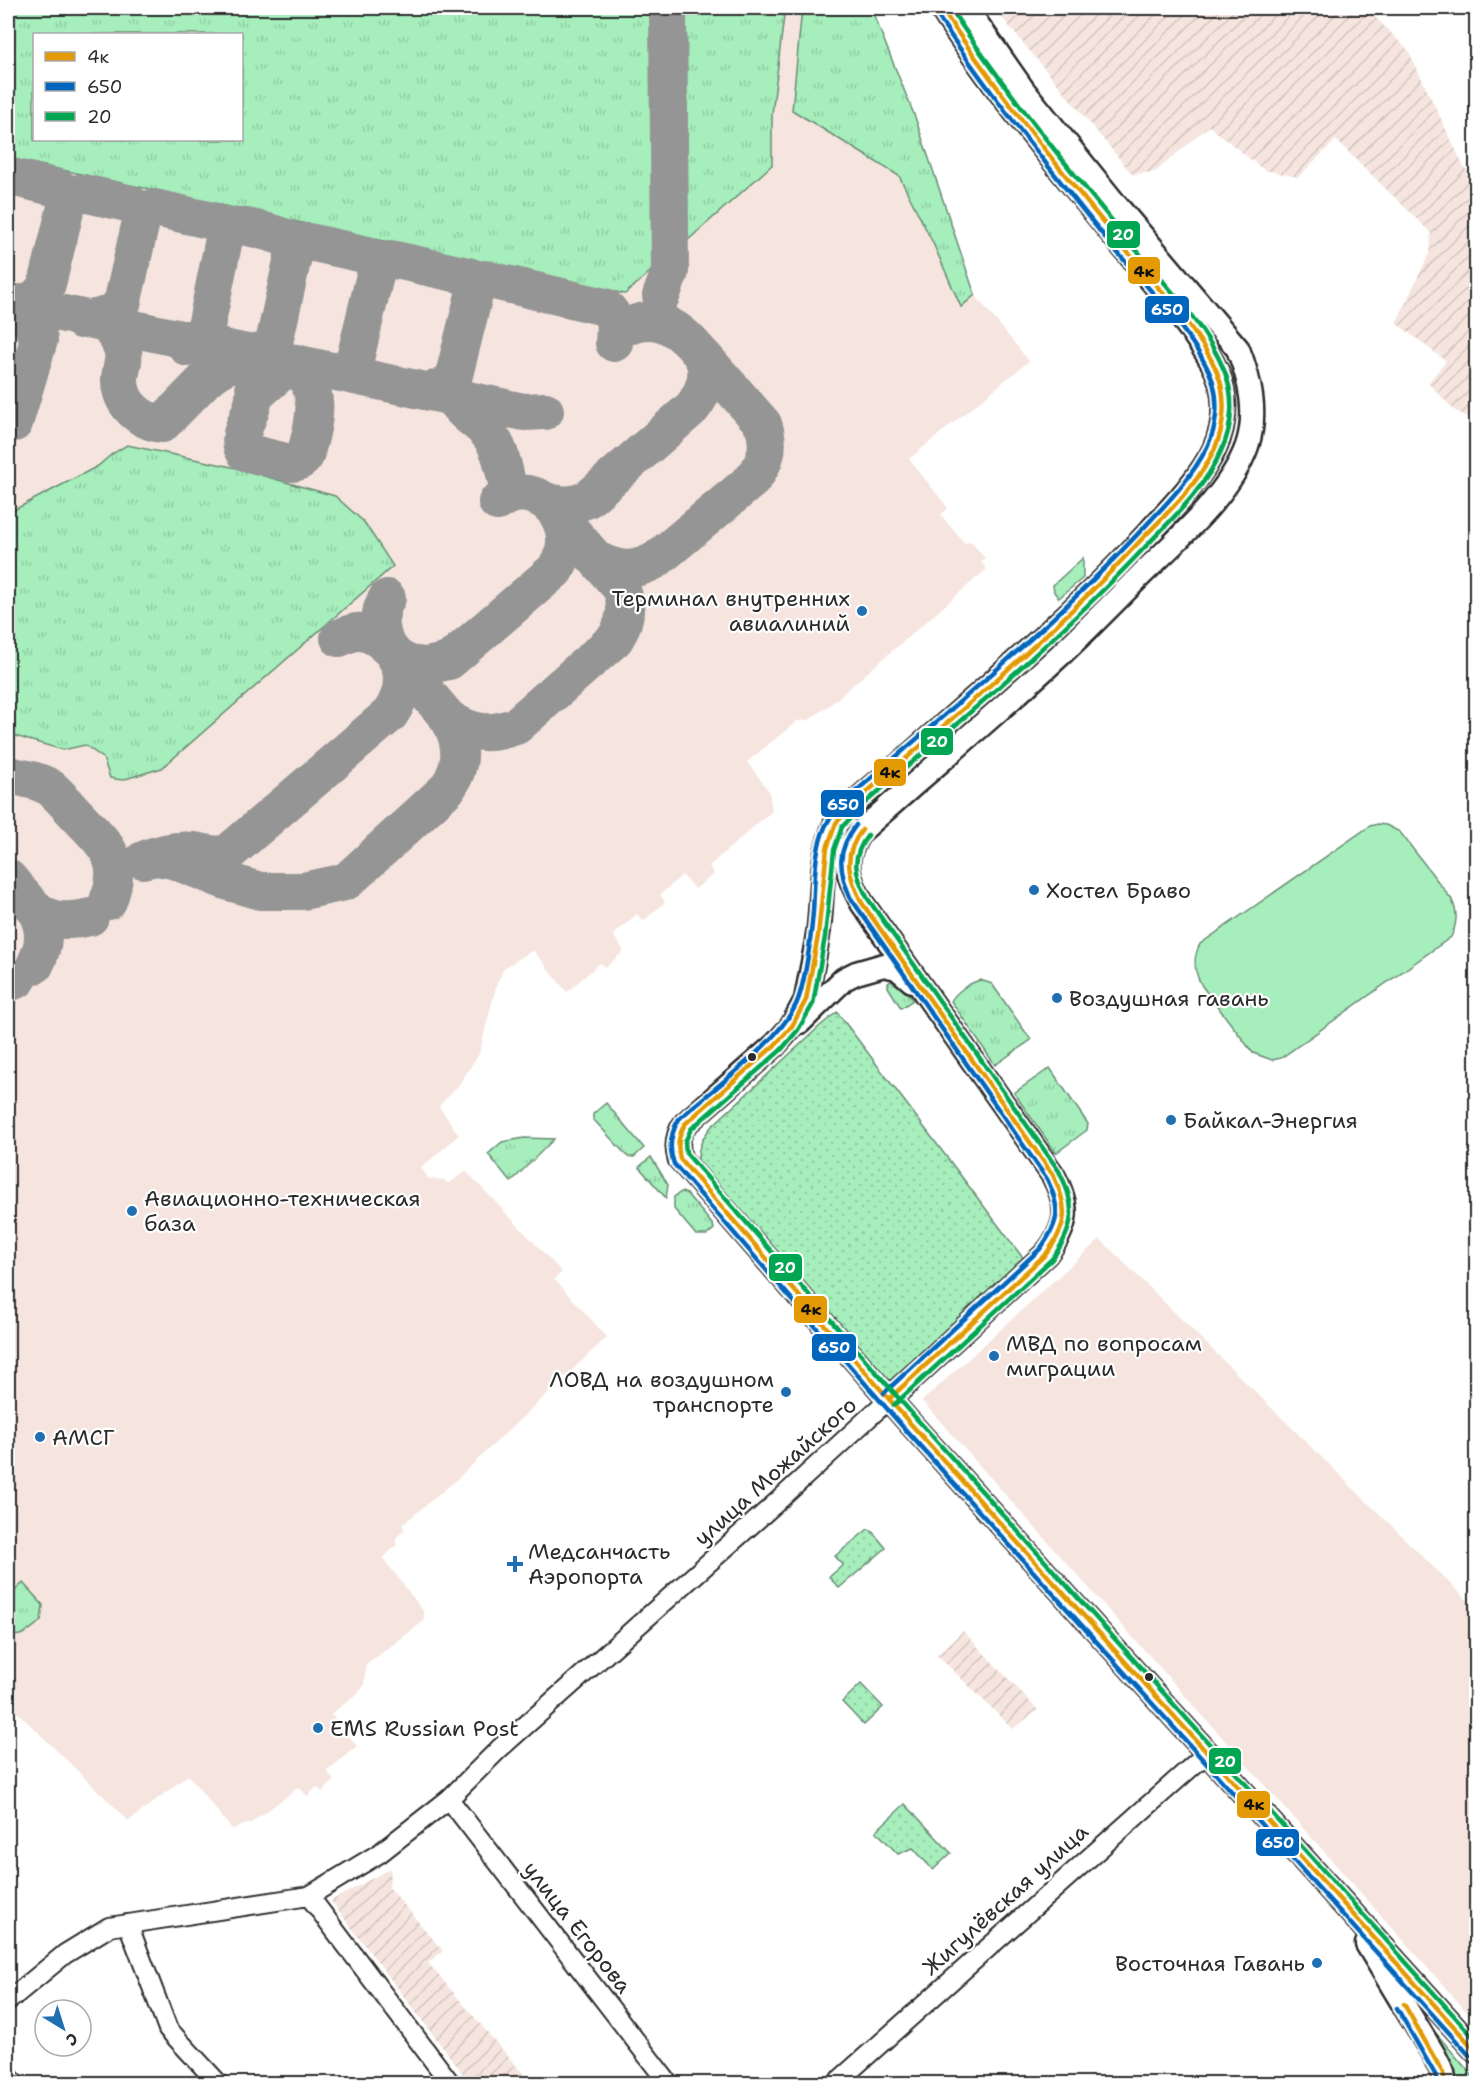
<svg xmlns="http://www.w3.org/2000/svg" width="1484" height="2091" font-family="'Shantell Sans',sans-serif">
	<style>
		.built { fill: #f5e5de; fill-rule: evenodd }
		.industrial { fill: url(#industrial-furrows) }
		.grass { fill: url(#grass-tufts); stroke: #688c74; stroke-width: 1.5; fill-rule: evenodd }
		.park { fill: url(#park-dots); stroke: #688c74; stroke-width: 1.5 }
		.pitch { fill: #a6eebc; stroke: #688c74; stroke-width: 1.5 }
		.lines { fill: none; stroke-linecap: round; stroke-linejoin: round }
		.taxiway { stroke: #959595; stroke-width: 38 }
		.minor-casing { stroke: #2b2b2b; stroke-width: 22 }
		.major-casing { stroke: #2b2b2b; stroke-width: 27 }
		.minor { stroke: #fff; stroke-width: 18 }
		.major { stroke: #fff; stroke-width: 22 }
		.bus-1-casing { stroke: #fff; stroke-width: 9 }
		.bus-2-casing { stroke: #fff; stroke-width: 9 }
		.bus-3-casing { stroke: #fff; stroke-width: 9 }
		.bus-1 { stroke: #e39a04; stroke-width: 4.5 }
		.bus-2 { stroke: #0065bd; stroke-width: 4.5 }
		.bus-3 { stroke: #00a651; stroke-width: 4.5 }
		.poi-dot { fill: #1f6fb2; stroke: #fff; stroke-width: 2 }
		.bus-dot { fill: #2b2b2b; stroke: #fff; stroke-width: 2 }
		.labels { text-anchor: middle; stroke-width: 4.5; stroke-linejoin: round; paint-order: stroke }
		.poi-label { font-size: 22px; fill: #2b2b2b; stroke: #fff; text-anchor: start }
		.street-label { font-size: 22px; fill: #2b2b2b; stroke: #fff }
		.line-badge { stroke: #fff; stroke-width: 2 }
		.badge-label { font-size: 16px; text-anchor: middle; font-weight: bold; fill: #fff }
		.pale-badge-label { font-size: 16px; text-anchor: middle; font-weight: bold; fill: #111 }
	</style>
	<defs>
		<pattern id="industrial-furrows" width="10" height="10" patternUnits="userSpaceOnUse" patternTransform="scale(1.5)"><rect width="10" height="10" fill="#f5e5de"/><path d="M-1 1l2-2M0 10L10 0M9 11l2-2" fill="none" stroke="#d2c5bf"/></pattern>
		<pattern id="grass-tufts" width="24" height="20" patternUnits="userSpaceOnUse" patternTransform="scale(1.5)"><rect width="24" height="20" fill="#a6eebc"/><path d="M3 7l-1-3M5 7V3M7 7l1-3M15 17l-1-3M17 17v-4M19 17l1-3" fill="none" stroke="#8fcca2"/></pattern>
		<pattern id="park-dots" width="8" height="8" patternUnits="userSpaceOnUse" patternTransform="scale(1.5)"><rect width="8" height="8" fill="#a6eebc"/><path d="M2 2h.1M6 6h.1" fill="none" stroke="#8fcca2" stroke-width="1.8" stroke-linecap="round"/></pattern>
	</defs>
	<rect width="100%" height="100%" fill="#fff"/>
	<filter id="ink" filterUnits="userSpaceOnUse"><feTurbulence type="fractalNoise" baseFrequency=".0167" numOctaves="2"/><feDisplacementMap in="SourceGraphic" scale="12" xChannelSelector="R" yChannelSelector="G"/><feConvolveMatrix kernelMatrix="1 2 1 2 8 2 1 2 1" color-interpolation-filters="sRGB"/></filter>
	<g filter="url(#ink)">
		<g class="built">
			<path d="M8,8h863l44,109 60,178 54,66 -120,98 39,49 -7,7 24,29 5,-3 15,17 -4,4 6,7 -155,134 -23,17 -12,1 -50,41 22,29 3,20 -63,55 5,8 -19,15 -13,-14 -22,20 5,7 -11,10 -11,9 -6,-7 -24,21 11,16 -18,16 -6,-4 -33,29 -34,-42 -29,18 -7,15 -18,71 -21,32 -19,20 20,29 -38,33 8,11 16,1 3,4 18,-13 96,101 -8,7 53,58 -152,144 -53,44 3,4 -9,9v8l-13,12 41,54v9l-58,44 -2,21 -7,8 -26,20 26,32 -30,25 7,10 -12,11 -5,-5 -10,9 -8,-9 -48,36 -19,6 -44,-54 -59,46 -118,-115 -3,3zM34,34h208v106h-208z"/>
			<path d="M1100,1239l376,370v413l-554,-621z"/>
		</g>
		<g class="industrial">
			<path d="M994,8h381l-2,7 35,35 55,115 13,18v238l-22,-11 -26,-27 18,-22 -50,-38 33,-69 2,-21 -95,-93 -38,37 -34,-7 -55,-44 -54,46 -23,2z"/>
			<path d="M963,1631l75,79 -25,19 -76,-74z"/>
			<path d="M391,1868l-2,19 54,64 -15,12 103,120h-61l-139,-182z"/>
		</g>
		<g class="grass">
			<path d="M8,8h645l5,257 -33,29 -617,-136zM242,34v106h-208v-106z"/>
			<path d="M686,8h99l-13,106v51l-84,75z"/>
			<path d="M802,8h69l44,109 60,178 -14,12 -28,-64 -34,-67 -107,-66z"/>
			<path d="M127,445l105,22 103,29 29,26 29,44 -231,202 -40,12 -12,-2 -7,-20 -18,-13 -22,5 -55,-16v-221l90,-47 14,-12z"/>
			<path d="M1083,558v20l-24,20 -5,-6 -1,-7z"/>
			<path d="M980,980l12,4 39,56 -36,25 -44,-64c5,-9 18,-18 29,-21z"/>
			<path d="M891,981l12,6 10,13 -12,8 -13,-21v-4z"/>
			<path d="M1050,1068l38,56 -1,6 -4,3 -27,20 -42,-60z"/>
			<path d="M606,1103l38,45 -10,9h-6l-35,-38v-5z"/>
			<path d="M524,1138l30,1 -43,43 -23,-28 14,-12z"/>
			<path d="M651,1157l17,28 -2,13 -27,-31z"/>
			<path d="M681,1192l6,2 26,31 1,4 -7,6h-11l-22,-26v-12z"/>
			<path d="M23,1583l20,22 -2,16c-11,8 -21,20 -33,12v-36z"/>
			<path d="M1418,2012l58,68v3h-21c1,-28 -24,-49 -41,-70z"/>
		</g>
		<g class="park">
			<path d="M837,1012l186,246 -135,126 -190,-216c-1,-18 2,-27 13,-41l109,-101z"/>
			<path d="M868,1529l3,1 15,18 -47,40 -10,-11 14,-12 -8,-9z"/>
			<path d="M861,1684l22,23 -19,18 -22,-23z"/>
			<path d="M905,1804l46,49 -18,17 -20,-22 -15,6 -22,-23z"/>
		</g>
		<path class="pitch" d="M1378,824l8,1 14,7 52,68c6,13 5,24 -1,37l-170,121 -9,2 -19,-7 -51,-67c-8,-14 -10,-27 -2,-42l170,-118z"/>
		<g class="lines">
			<g class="taxiway">
				<path d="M8,176l53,13 5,4 2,6 -21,85c-8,14 -18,21 -33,19l17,20 8,17 -25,83"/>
				<path d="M68,199l11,-6h4l48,11 5,4 6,9 -20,87c-12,13 -25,14 -41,16"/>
				<path d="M142,217l7,-8 6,-1 58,13 9,7 2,11 -18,88c-6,10 -14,13 -25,12l7,9"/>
				<path d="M224,239c2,-6 6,-13 12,-13 9,-1 54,11 60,17l-22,100 -7,7 -13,4"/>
				<path d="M296,246l6,-4h7l59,13 8,7 1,5 -22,92c-6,9 -12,12 -23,12"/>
				<path d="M377,267l9,-7 5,-1 77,17 5,2 3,9 -23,92 -12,9 -15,3"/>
				<path d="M476,287l9,-8 120,28c12,9 10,22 9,36"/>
				<path d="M661,296l9,-24 -2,-264"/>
				<path d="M8,302l516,110 21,-1"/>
				<path d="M107,323c6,9 14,18 16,29 2,10 -3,18 -3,28 0,24 20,41 42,44l44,-45 14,-10 29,-16c3,15 7,29 5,44 -1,18 -21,39 -9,55l45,11c7,0 11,-1 15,-7 9,-34 19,-62 -9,-93l-17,11 -24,21"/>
				<path d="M452,395c6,16 25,25 36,38 12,14 15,33 19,50"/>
				<path d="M545,501c16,5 28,5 43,-2l104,-91c11,-14 20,-35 10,-52 -2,-4 -7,-8 -9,-11 -17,-18 -37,-31 -61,-20"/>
				<path d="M597,560c22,11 38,12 59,0l96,-80c14,-18 19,-34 11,-56l-60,-68"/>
				<path d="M339,638c7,-3 15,-7 23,-6 21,4 40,26 40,47 0,13 -5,25 -12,35l-163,140c-11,2 -21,-1 -33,-3 -18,-2 -34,2 -51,9l14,-3 16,3 53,21 34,10h43l38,-8 7,-3 99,-91c16,-23 16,-45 2,-70l-53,-62"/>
				<path d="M386,646c-6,-17 -9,-32 1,-48"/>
				<path d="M396,657l13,7 17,2 23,-5 106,-91c6,-10 11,-20 10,-32 -2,-34 -38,-58 -68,-36"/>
				<path d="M449,719c25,15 40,17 67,7l99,-87c10,-16 14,-33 6,-51l-60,-69"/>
				<path d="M8,775c14,3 32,5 44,14 9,8 18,19 26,27 27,29 47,42 30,85"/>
				<path d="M8,878c28,32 35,50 82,39"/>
				<path d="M35,965c10,-20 11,-35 1,-54"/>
				<path d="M8,983l10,-4"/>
			</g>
			<defs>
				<g id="minor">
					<path d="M449,1799l220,285"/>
					<path d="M309,1896l142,188"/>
					<path d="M128,1924l40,105 51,55"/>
					<path d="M8,2001l57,-47 44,-27 200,-31 71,-43 69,-54 50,-50 279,-248 111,-102"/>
					<path d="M8,2075l7,9"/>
					<path d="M835,2084l372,-331"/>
				</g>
				<g id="major">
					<path d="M941,8c54,83 117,158 179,235 30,37 69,79 92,119 16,27 15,60 2,88 -15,30 -41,56 -63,80 -75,83 -161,154 -244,228 -21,19 -54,43 -71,65 -16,33 -13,68 -17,104 -3,24 -9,49 -13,73l-14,26 -17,19 -90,79c-8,12 -9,22 -5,35l229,263 567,629"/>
					<path d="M800,1022l44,-43 12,-6 28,-8 13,3 15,13"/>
					<path d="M889,1399l157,-145c23,-29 24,-47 7,-79l-191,-272c-15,-27 -21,-43 -2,-71 66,-59 135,-117 200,-177 28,-26 54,-53 81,-80 36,-35 89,-81 106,-129 11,-33 3,-66 -9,-97l-122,-144 -92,-114 -58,-83"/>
					<path d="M1367,1944l67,111 9,18 2,11"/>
				</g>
			</defs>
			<use href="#minor" class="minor-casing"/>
			<use href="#major" class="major-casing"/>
			<use href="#minor" class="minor"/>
			<use href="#major" class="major"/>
			<defs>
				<g id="bus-1">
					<path d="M941,8c55,82 117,159 180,236 30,37 78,85 96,128 10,24 8,53 -2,76 -16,36 -48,65 -75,93 -86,93 -184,174 -280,257l-24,25 -9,25 -9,88 -12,64 -14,26 -17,19 -90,79c-7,12 -8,22 -5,35l229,263 567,629"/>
					<path d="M862,830c-20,26 -14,46 0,73l191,272c16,33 15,50 -7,79l-157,145"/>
					<path d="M1404,2004l39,69 2,11"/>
				</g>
				<g id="bus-2">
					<path d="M935,12c54,82 116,158 177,234 30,36 87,93 101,136 6,21 4,45 -6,65 -17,35 -48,64 -74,92 -86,91 -183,171 -278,253 -8,8 -18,16 -25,26 -17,26 -15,64 -17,94 -2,24 -7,62 -14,85 -13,41 -87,92 -120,122 -9,15 -11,29 -5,45l229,263 567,629"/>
					<path d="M856,825c-19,25 -18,44 -6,72l197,282c14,29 13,43 -7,70l-156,144"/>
					<path d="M1397,2008l39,68 1,8"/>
				</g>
				<g id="bus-3">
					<path d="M950,8c54,81 116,157 178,232 31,38 78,85 96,130 11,26 9,56 -3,81 -16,37 -47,66 -74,94 -87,93 -186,175 -282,258l-23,24 -8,23 -9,87 -12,67 -15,26 -17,20 -90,79 -6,13 1,11 229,264 561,623"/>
					<path d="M868,835c-18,23 -13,40 0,64l191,272c18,35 16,56 -7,88l-158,146"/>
				</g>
			</defs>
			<use href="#bus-1" class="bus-1-casing"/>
			<use href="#bus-2" class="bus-2-casing"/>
			<use href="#bus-3" class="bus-3-casing"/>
			<use href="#bus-1" class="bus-1"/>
			<use href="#bus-2" class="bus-2"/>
			<use href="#bus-3" class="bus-3"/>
		</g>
	</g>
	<g class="poi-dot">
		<circle cx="862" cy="611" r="6"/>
		<circle cx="1034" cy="890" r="6"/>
		<circle cx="1057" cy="998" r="6"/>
		<circle cx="1171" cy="1120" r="6"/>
		<circle cx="132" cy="1211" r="6"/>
		<circle cx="994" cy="1356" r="6"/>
		<circle cx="786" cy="1392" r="6"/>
		<circle cx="40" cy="1437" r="6"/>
		<path d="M512 1555h6v6h6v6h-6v6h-6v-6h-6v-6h6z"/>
		<circle cx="318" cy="1728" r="6"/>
		<circle cx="1317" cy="1963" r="6"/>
	</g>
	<g class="bus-dot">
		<circle cx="752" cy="1057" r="5"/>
		<circle cx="1149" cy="1677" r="5"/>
	</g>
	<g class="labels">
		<g class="poi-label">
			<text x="850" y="606" text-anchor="end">Терминал внутренних<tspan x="850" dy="25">авиалиний</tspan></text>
			<text x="1046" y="898">Хостел Браво</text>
			<text x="1069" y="1006">Воздушная гавань</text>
			<text x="1183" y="1128">Байкал-Энергия</text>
			<text x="144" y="1206">Авиационно-техническая<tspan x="144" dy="25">база</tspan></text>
			<text x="1006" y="1351">МВД по вопросам<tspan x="1006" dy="25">миграции</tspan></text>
			<text x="774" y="1387" text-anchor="end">ЛОВД на воздушном<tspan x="774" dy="25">транспорте</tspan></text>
			<text x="52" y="1445">АМСГ</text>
			<text x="528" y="1559">Медсанчасть<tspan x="528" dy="25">Аэропорта</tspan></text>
			<text x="330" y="1736">EMS Russian Рost</text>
			<text x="1305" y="1971" text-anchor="end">Восточная Гавань</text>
		</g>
		<g class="street-label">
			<text transform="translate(775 1471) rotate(-42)" y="8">улица Можайского</text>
			<text transform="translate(1005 1899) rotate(-42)" y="8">Жигулёвская улица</text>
			<text transform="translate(578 1927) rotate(52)" y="8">улица Егорова</text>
		</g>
	</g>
	<g class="line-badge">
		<rect x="1106" y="220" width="35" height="29" rx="6" fill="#00a651"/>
		<rect x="1127" y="256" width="34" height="29" rx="6" fill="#e39a04"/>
		<rect x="1144" y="295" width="46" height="29" rx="6" fill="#0065bd"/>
		<rect x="920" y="727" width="34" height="29" rx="6" fill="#00a651"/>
		<rect x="873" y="758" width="34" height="29" rx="6" fill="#e39a04"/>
		<rect x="820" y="789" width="45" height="29" rx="6" fill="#0065bd"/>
		<rect x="768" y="1253" width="35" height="29" rx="6" fill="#00a651"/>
		<rect x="793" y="1295" width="35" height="29" rx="6" fill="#e39a04"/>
		<rect x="811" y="1333" width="46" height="29" rx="6" fill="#0065bd"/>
		<rect x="1208" y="1747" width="34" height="28" rx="6" fill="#00a651"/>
		<rect x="1236" y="1790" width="35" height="29" rx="6" fill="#e39a04"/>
		<rect x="1255" y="1828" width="45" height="29" rx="6" fill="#0065bd"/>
	</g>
	<g class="badge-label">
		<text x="1123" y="240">20</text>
		<text x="1167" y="315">650</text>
		<text x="937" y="747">20</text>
		<text x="843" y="810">650</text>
		<text x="785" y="1273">20</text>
		<text x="834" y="1353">650</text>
		<text x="1225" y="1767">20</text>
		<text x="1278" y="1848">650</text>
	</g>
	<g class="pale-badge-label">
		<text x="1144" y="277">4к</text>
		<text x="890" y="778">4к</text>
		<text x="811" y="1315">4к</text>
		<text x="1254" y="1810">4к</text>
	</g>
	<rect width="1484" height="2091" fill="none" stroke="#fff" stroke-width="30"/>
	<rect x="15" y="15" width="1454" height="2061" fill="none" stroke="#2b2b2b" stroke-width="2" filter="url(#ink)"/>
	<rect x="33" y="33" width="210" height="108" fill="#ffffff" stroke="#aaaaaa" stroke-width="1.5"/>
	<rect x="45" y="52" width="30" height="9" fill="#e39a04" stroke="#aaaaaa" stroke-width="1.5"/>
	<text x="87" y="63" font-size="18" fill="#2b2b2b">4к</text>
	<rect x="45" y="82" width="30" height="9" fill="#0065bd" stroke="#aaaaaa" stroke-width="1.5"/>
	<text x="87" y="93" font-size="18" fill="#2b2b2b">650</text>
	<rect x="45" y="112" width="30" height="9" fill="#00a651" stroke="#aaaaaa" stroke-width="1.5"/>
	<text x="87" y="123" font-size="18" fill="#2b2b2b">20</text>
	<g transform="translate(63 2028) rotate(142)"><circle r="28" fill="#ffffff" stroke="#aaaaaa" stroke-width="1.5"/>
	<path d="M0-4.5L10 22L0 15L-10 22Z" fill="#1f6fb2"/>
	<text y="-9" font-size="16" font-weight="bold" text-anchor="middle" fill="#2b2b2b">С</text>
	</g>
</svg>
